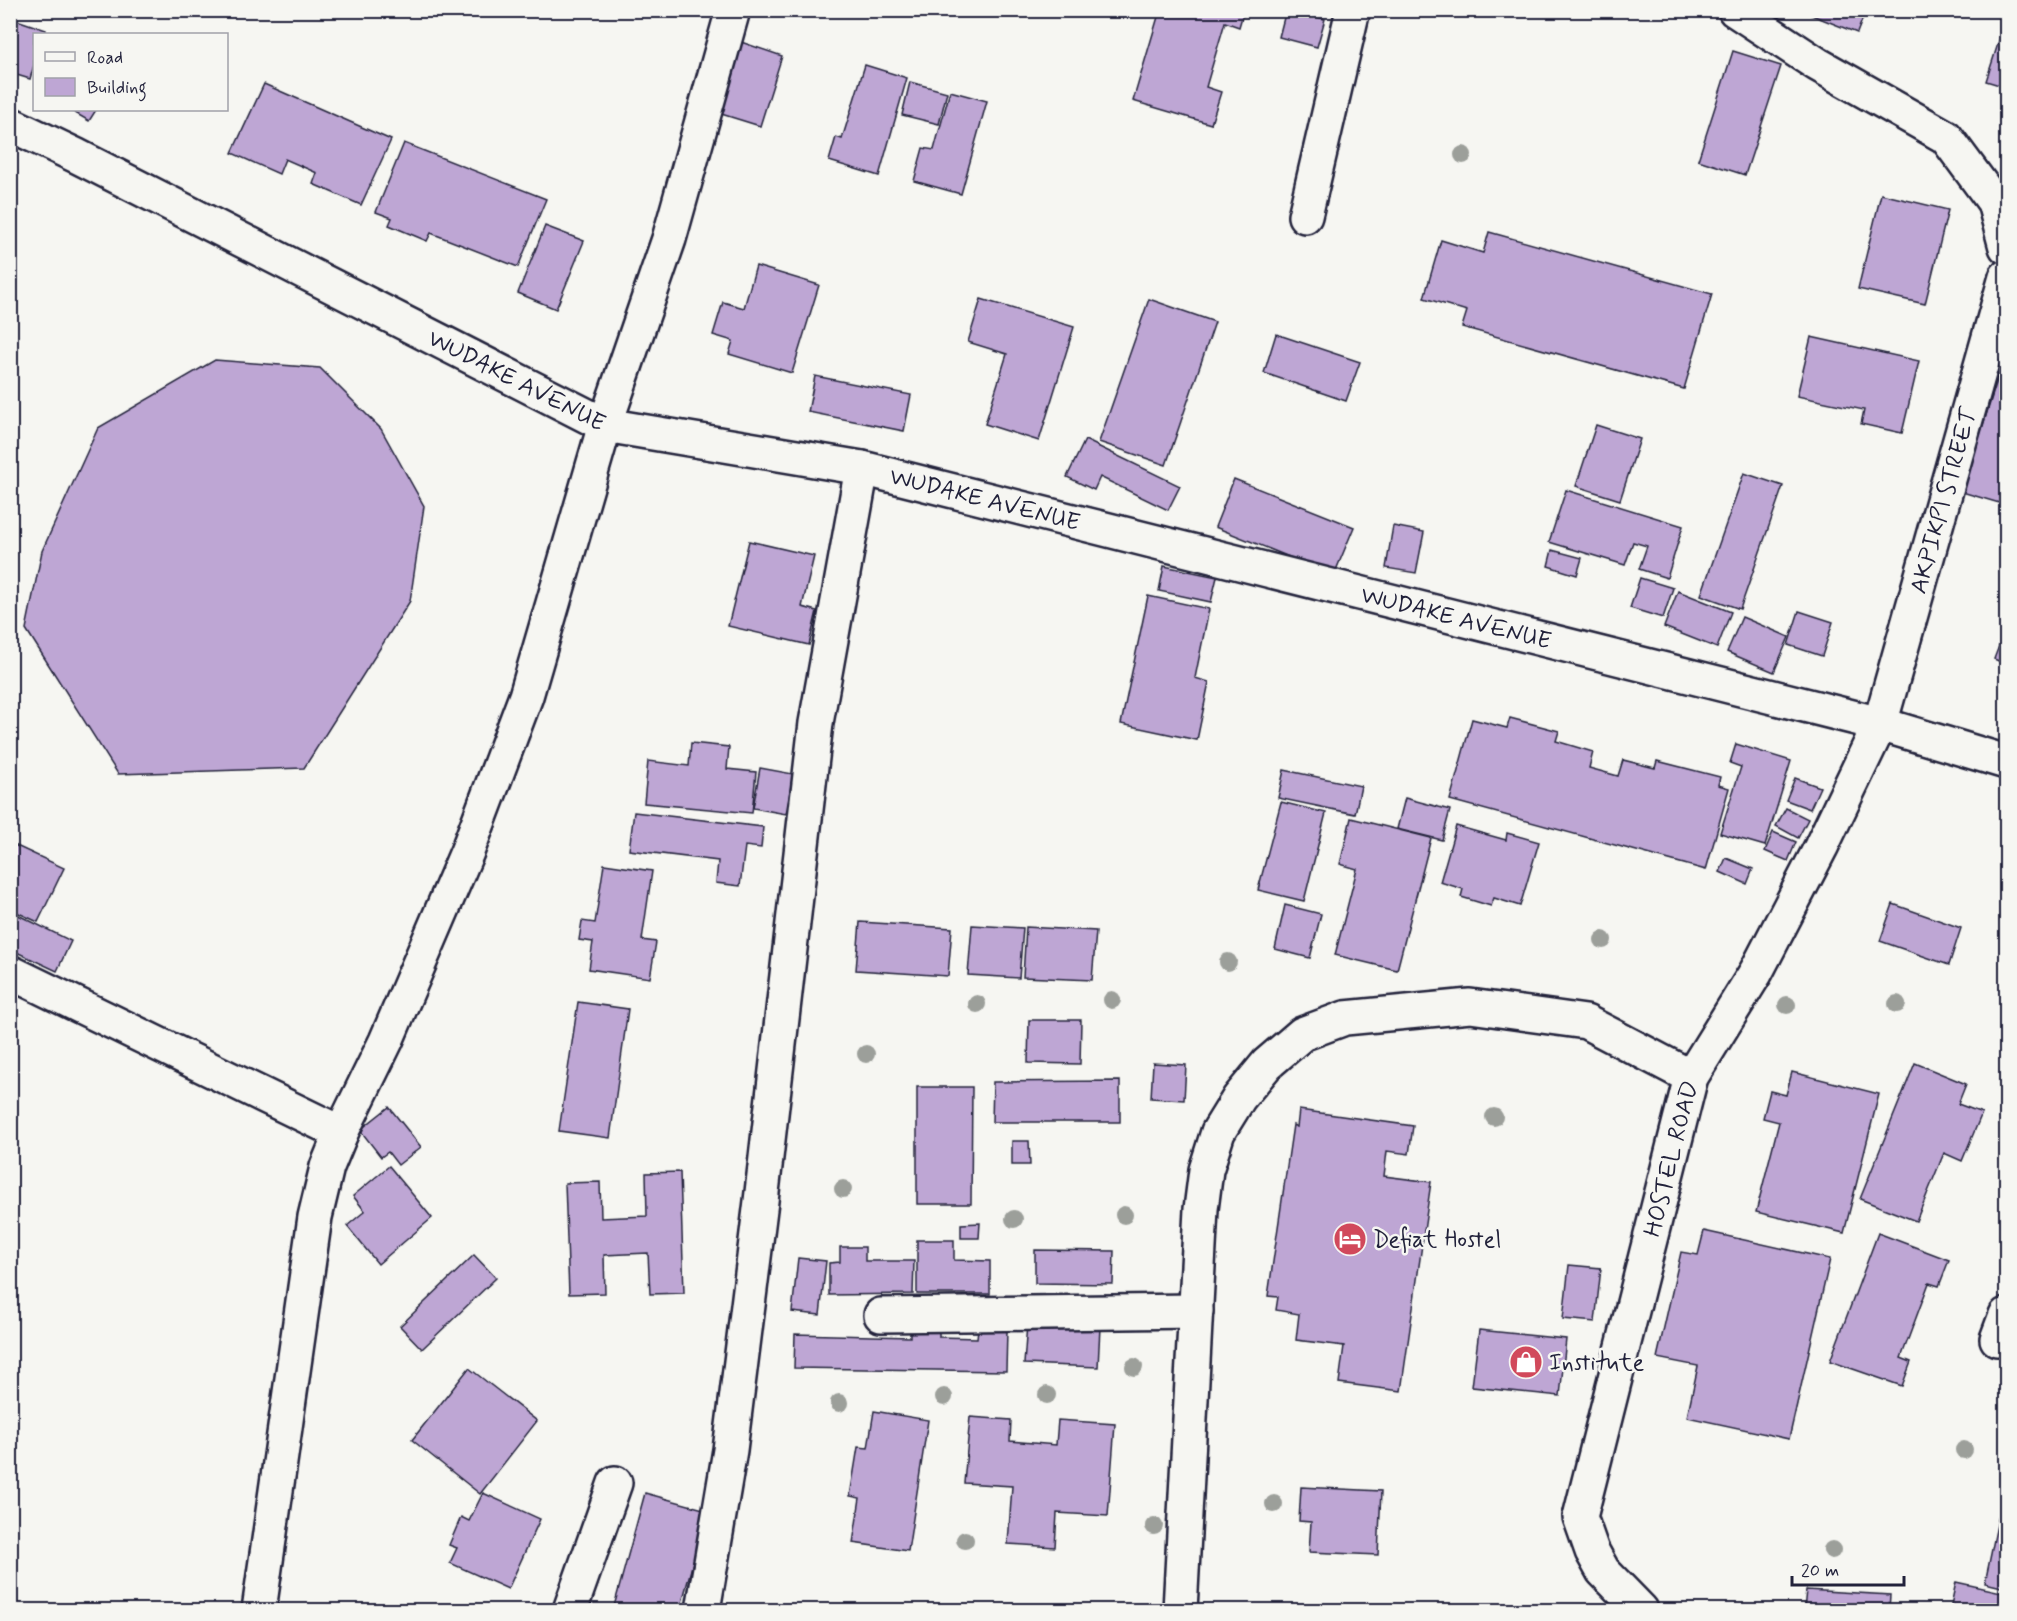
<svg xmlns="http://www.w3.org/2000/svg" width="2017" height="1621" font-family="Mynerve,sans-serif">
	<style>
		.building { fill: #bea6d4; stroke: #22223b; stroke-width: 1.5 }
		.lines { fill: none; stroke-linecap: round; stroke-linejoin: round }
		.minor-casing { stroke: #22223b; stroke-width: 38 }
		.minor { stroke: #f6f6f2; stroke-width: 33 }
		.tree { fill: #9c9f9a }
		.labels { text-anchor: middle; stroke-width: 5; stroke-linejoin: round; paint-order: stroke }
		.street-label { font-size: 24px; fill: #22223b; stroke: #f6f6f2 }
		.poi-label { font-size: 24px; fill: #22223b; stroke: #f6f6f2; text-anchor: start }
	</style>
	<rect width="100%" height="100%" fill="#f6f6f2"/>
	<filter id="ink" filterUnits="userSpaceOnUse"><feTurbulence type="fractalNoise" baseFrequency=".0167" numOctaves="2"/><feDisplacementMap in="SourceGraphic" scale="12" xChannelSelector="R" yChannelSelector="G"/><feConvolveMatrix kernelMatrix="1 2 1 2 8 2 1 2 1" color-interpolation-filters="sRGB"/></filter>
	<g filter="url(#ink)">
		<g class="building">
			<path d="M1160,10h84l-5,17 -14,-5 -19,65 15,5 -10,32 -78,-23z"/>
			<path d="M1286,10l39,9 -8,28 -38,-10z"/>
			<path d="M1799,10h67l-9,23z"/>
			<path d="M11,18l35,12 -1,4h-11v31l-4,14 -20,-6z"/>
			<path d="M2006,19v68l-20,-6z"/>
			<path d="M741,42l41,14 -22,70 -42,-13z"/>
			<path d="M1733,51l48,15 -36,109 -47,-15z"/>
			<path d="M865,65l42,13 -28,98 -50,-15 7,-24 6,2z"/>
			<path d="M910,82l37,10 -8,32 -37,-9z"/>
			<path d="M264,84l127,56 -30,65 -48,-21 4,-11 -32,-14 -6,15 -47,-21z"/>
			<path d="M950,91l37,10 -26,93 -47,-13 9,-33 11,2z"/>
			<path d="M70,110h26l-7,11z"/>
			<path d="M404,143l142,56 -28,68 -87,-34 -4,8 -38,-16 3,-7 -16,-6z"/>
			<path d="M1881,194l67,16 -23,94 -67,-15z"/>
			<path d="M545,226l39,15 -28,68 -38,-16z"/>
			<path d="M1489,232l223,62 -28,95 -222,-62 5,-16 -43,-13 17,-58 42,13z"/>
			<path d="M756,266l63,19 -27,88 -63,-19 4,-13 -20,-6 10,-33 21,6z"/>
			<path d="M981,299l93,28 -35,114 -54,-17 22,-70 -39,-12z"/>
			<path d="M1149,299l66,23 -49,143 -67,-23z"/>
			<path d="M1276,334l84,28 -14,39 -82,-28z"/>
			<path d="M1811,337l108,24 -17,72 -41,-9 3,-14 -67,-14z"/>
			<path d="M2005,355l1,1v149l-44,-13z"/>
			<path d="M215,360l105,8 61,61 43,77 -14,95 -106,167 -186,6 -92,-145 16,-78 56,-123z"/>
			<path d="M815,376l96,19 -7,36 -96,-19z"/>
			<path d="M1596,425l44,14 -20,61 -44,-14z"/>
			<path d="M1085,440l95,46 -12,24 -68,-33 -6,13 -27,-13z"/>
			<path d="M1744,473l39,13 -43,123 -39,-14z"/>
			<path d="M1234,479l120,48 -20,48 -119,-48z"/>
			<path d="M1566,490l117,36 -16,52 -28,-9 8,-23 -14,-4 -8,23 -76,-23z"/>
			<path d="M1393,526l31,6 -8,41 -30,-5z"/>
			<path d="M749,541l65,15 -12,51 15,4 -8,34 -81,-19z"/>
			<path d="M1552,550l30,8 -5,17 -29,-9z"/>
			<path d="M1164,566l53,11 -6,25 -52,-11z"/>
			<path d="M1640,578l33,10 -10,30 -33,-10z"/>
			<path d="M1678,591l53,21 -14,36 -53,-21z"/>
			<path d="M1148,596l61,13 -14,69 14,4 -12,58 -76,-16z"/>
			<path d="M1799,611l34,11 -11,34 -34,-11z"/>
			<path d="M1742,617l47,20 -15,35 -47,-20z"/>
			<path d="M2005,630l1,1v33l-12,-5z"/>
			<path d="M1510,718l49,13 -3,10 37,11 -4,16 29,8 5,-16 32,8 2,-7 63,16 -2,8 11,3 -23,82 -256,-70 22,-81 35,9z"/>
			<path d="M691,743l38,4 -2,22 29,3 -4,41 -108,-10 4,-42 41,5z"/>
			<path d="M1736,744l55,17 -26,85 -45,-13 21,-66 -11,-4z"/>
			<path d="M760,768l33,6 -7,40 -33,-6z"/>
			<path d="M1284,770l77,16 -6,28 -77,-16z"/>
			<path d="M1795,778l25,9 -10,22 -24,-9z"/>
			<path d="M1405,798l45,12 -8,30 -45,-11z"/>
			<path d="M1281,802l45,11 -22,88 -46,-11z"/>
			<path d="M1786,808l22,11 -10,19 -22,-12z"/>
			<path d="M634,812l129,15 -2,21 -16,-2 -5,40 -24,-3 2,-22 -89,-11z"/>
			<path d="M1351,818l80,20 -34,132 -62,-15 22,-86 -17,-5z"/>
			<path d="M1456,826l50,14 1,-7 32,9 -19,64 -26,-8 -3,8 -30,-9 2,-8 -23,-7z"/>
			<path d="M1773,832l23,10 -8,19 -23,-10z"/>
			<path d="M10,843l54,25 -26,54 -28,-13z"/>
			<path d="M1726,858l27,11 -6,15 -27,-12z"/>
			<path d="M604,864l48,7 -10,69 14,2 -6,36 -61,-9 4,-27 -14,-2 3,-19 13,2z"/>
			<path d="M1893,904l68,24 -12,37 -69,-24z"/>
			<path d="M1285,905l36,9 -11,44 -35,-9z"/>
			<path d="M10,911l61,30 -14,30 -47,-22z"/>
			<path d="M860,922l92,6 -4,48 -92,-6z"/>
			<path d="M972,925l51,3 -4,50 -51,-3z"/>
			<path d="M1026,927l70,4 -4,49 -69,-3z"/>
			<path d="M578,1002l50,7 -18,129 -51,-7z"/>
			<path d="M1029,1020h52l-1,44 -52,-1z"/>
			<path d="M1153,1063l33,2 -2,35 -33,-2z"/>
			<path d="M1915,1063l51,21 -8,20 24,9 -20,48 -18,-8 -28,68 -56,-22z"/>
			<path d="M1792,1072l87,22 -35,139 -88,-21 23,-90 -16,-4 7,-27 16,4z"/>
			<path d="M1120,1081v41h-128l1,-40z"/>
			<path d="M917,1087h55l-1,117h-54z"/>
			<path d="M389,1107l32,40 -23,18 -10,-13 -7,5 -21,-27z"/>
			<path d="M1299,1110l114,16 -4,28 -22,-3 -3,25 47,6 -30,209 -62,-8 5,-37 -48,-6 3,-26 -23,-4 2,-13 -10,-1 25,-171 4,2z"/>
			<path d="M1012,1141h17l1,24h-18z"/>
			<path d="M389,1166l43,52 -54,46 -31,-38 18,-15 -12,-15z"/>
			<path d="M680,1172l4,121 -34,1 -2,-41 -44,2 1,38 -36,1 -4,-111 35,-1 1,36 46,-2 -1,-43z"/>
			<path d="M980,1223l-1,15h-18v-14z"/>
			<path d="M1704,1231l126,28 -41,180 -102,-22 11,-51 -41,-8 24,-106 17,3z"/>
			<path d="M1878,1233l71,27 -10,26 -10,-3 -28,75 10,4 -9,24 -72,-25z"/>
			<path d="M917,1240h37v20l36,1v33h-73z"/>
			<path d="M840,1247h25v14h49l-1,33 -84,1v-32l11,-1z"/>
			<path d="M1035,1250l79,1 -1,33 -78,-1z"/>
			<path d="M474,1255l22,23 -74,71 -22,-23z"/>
			<path d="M798,1258l28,3 -6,54 -28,-3z"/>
			<path d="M1569,1265l32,3 -6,54 -32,-3z"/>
			<path d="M1027,1324l73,3 -2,40 -74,-3z"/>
			<path d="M978,1329l29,1 -1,41 -212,-3 1,-34 115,3v-7l29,1v6l38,1z"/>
			<path d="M1479,1330l87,9 -6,57 -88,-9z"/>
			<path d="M469,1368l68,53 -57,73 -68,-54z"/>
			<path d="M874,1411l54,9 -20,131 -55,-8 7,-45 -10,-2 8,-49 10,1z"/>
			<path d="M970,1417l41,3 -1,21 46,4 2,-25 57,4 -7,92 -51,-3 -2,34 -47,-3 4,-58 -48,-3z"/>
			<path d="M2006,1481v107l-21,-5z"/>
			<path d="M1301,1487l80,4 -3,64 -69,-3 2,-30 -12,-1z"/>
			<path d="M483,1493l57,26 -32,70 -58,-26 7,-15 -8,-3 12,-28 8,4z"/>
			<path d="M645,1493l62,17 -27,100h-67z"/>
			<path d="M1956,1582l50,11v17h-56z"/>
			<path d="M1806,1590l84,5 -1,15h-85z"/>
		</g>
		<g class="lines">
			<defs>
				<g id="minor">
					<path d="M1735,10l82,54 129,73 48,65 12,45"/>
					<path id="s1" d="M10,124l67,32 528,269 257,43 1018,256 126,38"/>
					<path d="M1305,216l48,-206"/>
					<path d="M10,972l331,161"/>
					<path d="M881,1315l315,-4"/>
					<path d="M1997,1339l9,-24"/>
					<path d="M259,1610l56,-393 12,-50 14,-34 45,-92 81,-189 59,-156 79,-271 64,-186 64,-229"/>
					<path d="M570,1610l45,-127"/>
					<path d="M703,1610l27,-160 31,-249 55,-478 46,-255"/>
					<path d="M1180,1610l21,-401 5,-39 12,-38 21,-34 28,-34 35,-30 43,-16 125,-12 116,16 105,55"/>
					<path id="s2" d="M1641,1610l-38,-39 -11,-20 -12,-34 111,-440 65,-105 65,-125 59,-123 126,-447"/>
				</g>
			</defs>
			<use href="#minor" class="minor-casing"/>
			<use href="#minor" class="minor"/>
		</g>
		<g class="tree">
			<circle cx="1463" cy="155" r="9"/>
			<circle cx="1603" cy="940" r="9"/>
			<circle cx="1228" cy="962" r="9"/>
			<circle cx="1112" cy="1000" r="9"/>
			<circle cx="977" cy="1004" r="9"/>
			<circle cx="1897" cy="1004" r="9"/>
			<circle cx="1787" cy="1005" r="9"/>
			<circle cx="866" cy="1054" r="9"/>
			<circle cx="1494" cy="1117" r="9"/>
			<circle cx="843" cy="1189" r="9"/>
			<circle cx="1124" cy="1215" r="9"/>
			<circle cx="1014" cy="1219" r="9"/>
			<circle cx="1134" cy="1367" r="9"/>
			<circle cx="1047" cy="1395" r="9"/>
			<circle cx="944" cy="1397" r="9"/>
			<circle cx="839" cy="1403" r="9"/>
			<circle cx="1964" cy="1450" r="9"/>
			<circle cx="1274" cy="1504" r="9"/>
			<circle cx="1154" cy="1526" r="9"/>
			<circle cx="965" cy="1540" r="9"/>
			<circle cx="1832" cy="1550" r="9"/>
		</g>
	</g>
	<defs>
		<symbol id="hotel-disc" viewBox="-11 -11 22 22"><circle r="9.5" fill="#d1495b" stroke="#f6f6f2"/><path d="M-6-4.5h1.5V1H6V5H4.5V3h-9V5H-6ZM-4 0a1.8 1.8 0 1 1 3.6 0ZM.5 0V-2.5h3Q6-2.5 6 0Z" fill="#fff"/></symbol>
		<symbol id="shop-disc" viewBox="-11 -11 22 22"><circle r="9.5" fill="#d1495b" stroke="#f6f6f2"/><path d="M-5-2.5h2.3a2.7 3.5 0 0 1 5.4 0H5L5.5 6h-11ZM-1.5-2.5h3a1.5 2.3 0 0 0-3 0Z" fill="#fff"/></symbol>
	</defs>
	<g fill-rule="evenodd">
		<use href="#hotel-disc" x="1331" y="1220" width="38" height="38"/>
		<use href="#shop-disc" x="1507" y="1343" width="38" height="38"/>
	</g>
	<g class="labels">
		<g class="street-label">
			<text dy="8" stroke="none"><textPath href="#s1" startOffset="568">WUDAKE AVENUE</textPath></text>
			<text dy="8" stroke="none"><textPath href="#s1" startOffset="1054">WUDAKE AVENUE</textPath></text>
			<text dy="8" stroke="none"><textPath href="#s2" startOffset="1200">AKPIKPI STREET</textPath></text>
			<text dy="8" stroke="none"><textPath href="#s1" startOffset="1540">WUDAKE AVENUE</textPath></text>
			<text dy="8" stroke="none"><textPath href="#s2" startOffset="483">HOSTEL ROAD</textPath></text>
		</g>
		<g class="poi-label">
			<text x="1373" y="1247">Defiat Hostel</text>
			<text x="1549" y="1370">Institute</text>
		</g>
	</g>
	<rect width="2017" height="1621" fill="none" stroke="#f6f6f2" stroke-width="36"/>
	<rect x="18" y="18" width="1981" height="1585" fill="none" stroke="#22223b" stroke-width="2" filter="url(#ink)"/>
	<rect x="33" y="33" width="195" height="78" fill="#f6f6f2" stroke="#a1a1a9" stroke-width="1.5"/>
	<rect x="45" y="52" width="30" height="9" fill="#f6f6f2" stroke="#a1a1a9" stroke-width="1.5"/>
	<text x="87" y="63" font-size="18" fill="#22223b">Road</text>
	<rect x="45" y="78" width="30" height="18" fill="#bea6d4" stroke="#a1a1a9" stroke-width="1.5"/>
	<text x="87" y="93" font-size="18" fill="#22223b">Building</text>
	<path d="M1792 1576v9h112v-9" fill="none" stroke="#22223b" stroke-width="3"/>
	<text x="1801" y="1576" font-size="18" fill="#22223b" stroke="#f6f6f2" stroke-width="4.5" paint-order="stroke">20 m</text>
</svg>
